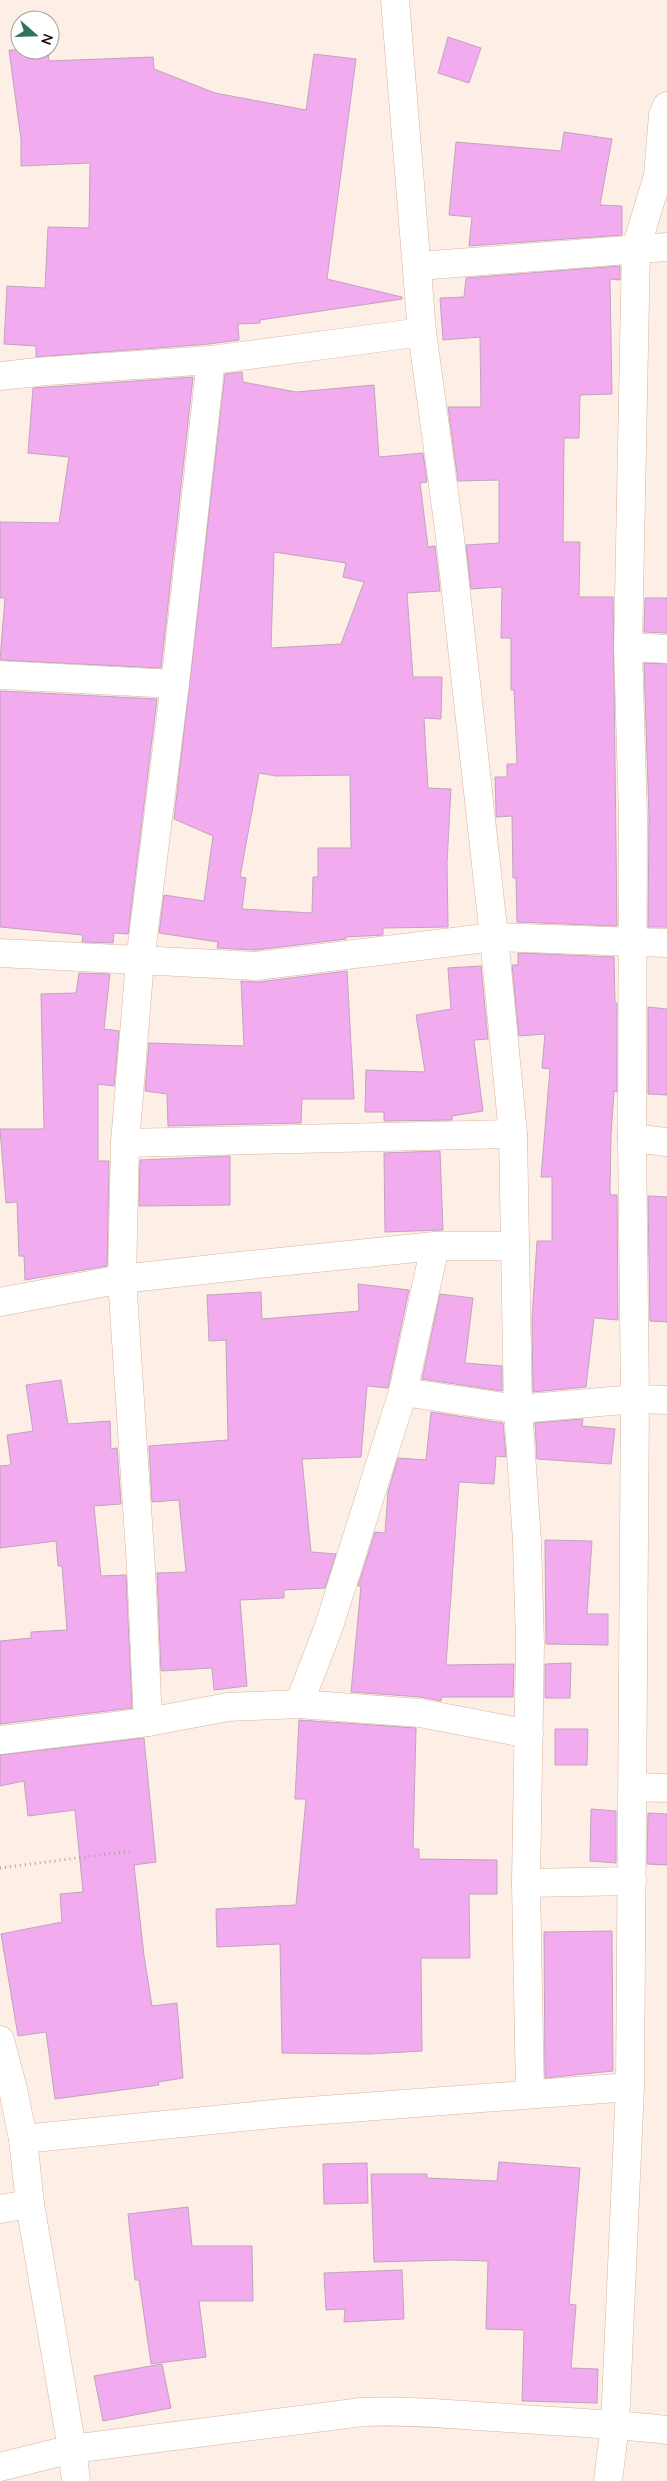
<svg xmlns="http://www.w3.org/2000/svg" width="667" height="2481" font-family="'Nunito Sans',sans-serif">
	<style>
		.building { fill: #f1abee; stroke: #c0a4be; fill-rule: evenodd }
		.lines { fill: none; stroke-linecap: round; stroke-linejoin: round }
		.minor-casing { stroke: #d7b5a1; stroke-width: 29 }
		.path { stroke: #b1a39b; stroke-width: 3; stroke-dasharray: 1 4; stroke-linecap: butt }
		.minor { stroke: #fff; stroke-width: 28 }
	</style>
	<rect width="100%" height="100%" fill="#fdeee6"/>
	<g class="building">
		<path d="M448,37l33,11 -12,35 -31,-10z"/>
		<path d="M9,50h39l1,11 104,-4 1,12 61,24 91,17 8,-56 42,5 -29,220 75,18v2l-142,21v3l-22,1 1,16 -30,4 -173,13v-11l-32,-2 3,-58 38,2 3,-61 41,1 1,-65 -69,3v-27z"/>
		<path d="M564,132l48,7 -12,66 22,1v29l-153,11 3,-29 -23,-2 7,-73 105,9z"/>
		<path d="M620,266v14l-10,-1 2,115 -32,1 -1,43h-15l-1,104h17l-1,55h34l4,329 -100,-4 -1,-44h-3l-1,-62 -16,1v-7l-1,-33h12v-13h10l-3,-74h-3v-52h-10l1,-51 -31,2 -5,-44 33,-2v-63l-41,1 -10,-74h33l-1,-70 -37,3 -3,-42 24,-1 2,-19z"/>
		<path d="M242,372l1,10 53,10 78,-7 5,72 44,-4 4,29 -7,1 8,64 7,-1 5,45 -33,2 6,84h29l-1,42 -17,-1 4,70 23,1 -4,74 1,64 -65,1v7l-37,2v2l-91,11 -38,-2 1,-6 -59,-9 5,-38 40,6 9,-65 -39,-17 51,-445zM274,552l72,11 -3,14 21,5 -23,62 -70,4zM259,773l17,3 74,-1 1,73h-33v29h-5l-1,36 -70,-4 4,-31 -6,-1z"/>
		<path d="M193,377l-32,291 -161,-8 5,-62h-5v-76l59,1 10,-66 -41,-4 5,-65z"/>
		<path d="M645,598h22v35l-23,-1z"/>
		<path d="M644,663l23,1v263h-19l1,-110z"/>
		<path d="M0,691l157,8 -29,235 -14,-1 -1,10 -31,-1 1,-7 -83,-8z"/>
		<path d="M518,953l96,4 1,46h2v89l-3,-1 -3,43 -1,58 1,3h6l1,125 -24,-2 -8,69 -53,5 -1,-73 5,-78h15v-64h-11l9,-108 -8,-1 3,-34 -26,2 -7,-71h6z"/>
		<path d="M481,966l7,73 -14,1 9,71 -31,5v4l-68,1v-9h-19l1,-42 59,2 -9,-57 35,-6 -3,-41z"/>
		<path d="M347,971l7,128h-52l-1,24 -133,3 -1,-32 -22,-3 4,-48 95,3 -3,-65 17,1z"/>
		<path d="M79,973l31,1 -6,55 15,2 -5,55 -16,-2v77h11l-2,105 -82,14 -1,-24h-5l-2,-54 -11,1 -6,-74h44l-3,-135 35,-1z"/>
		<path d="M648,1007l19,2v86l-19,-1z"/>
		<path d="M440,1151l3,79 -58,2 -1,-79z"/>
		<path d="M230,1156v49l-91,1 1,-46z"/>
		<path d="M648,1196l19,1v125l-17,-1z"/>
		<path d="M358,1284l51,6 -21,98 -21,-2 -6,71 -59,2 9,93 25,2 -11,34 -41,2v8l-44,2 7,86 -33,4 -2,-22 -51,3 -4,-98 29,-1 -7,-72 -27,2 -3,-56 79,-6 -2,-100 -17,1 -2,-46 54,-3 1,27 97,-8z"/>
		<path d="M440,1294l33,4 -8,65 37,3v25l-80,-12z"/>
		<path d="M61,1380l7,44 42,-3 1,28 6,-1 4,56 -27,2 7,70 25,-1 6,133 -132,16v-83l31,-3v-6l36,-2 -5,-64h-4l-2,-25 -56,7v-82l11,-1 -4,-30 26,-4 -7,-46z"/>
		<path d="M431,1412l72,11 3,34 -10,-1 -2,28 -35,-2 -13,183 68,-1 -1,33h-71l-1,4 -20,-4 -70,-5 10,-106h-3l17,-54 10,1 3,-41 10,-34 28,2z"/>
		<path d="M583,1419l-1,7 33,3 -4,35 -74,-5 -2,-36z"/>
		<path d="M545,1540l47,1 -5,73h21v31l-62,-1z"/>
		<path d="M571,1663l-1,35h-25v-34z"/>
		<path d="M299,1720l117,8 -3,121h6v10l78,1v34h-28l1,64h-49l1,93 -53,3 -87,-1 -2,-109 -63,3 -1,-38 80,-4 10,-106h-11z"/>
		<path d="M555,1729h33l-1,36h-32z"/>
		<path d="M144,1738l12,124 -22,3 10,91 8,50 25,-3 6,75 -25,4 1,3 -104,14 -9,-67 -28,4 -17,-102 61,-12 -2,-28 23,-2 -8,-82 -47,6 -4,-35 -24,5v-31z"/>
		<path d="M591,1809l25,2v52l-26,-2z"/>
		<path d="M648,1813l19,1v51l-20,-1z"/>
		<path d="M612,1931l1,140 -68,7 -1,-146z"/>
		<path d="M499,2162l81,6 -11,136 7,1 -5,63 27,1 -1,34 -75,-2 2,-71 -38,-1 2,-68 -36,-1 -78,2 -3,-88h56v4l70,3z"/>
		<path d="M367,2163l1,40 -44,1 -1,-40z"/>
		<path d="M188,2207l4,39h60l1,55h-54l7,56 -55,7 -12,-84h-4l-7,-66z"/>
		<path d="M402,2270l2,49 -60,3 1,-13 -19,1 -2,-37z"/>
		<path d="M162,2364l9,44 -68,13 -9,-45z"/>
	</g>
	<g class="lines">
		<defs>
			<g id="minor">
				<path d="M395,0l27,332 27,197 45,408 19,197 5,275 9,132 3,103 -4,239 4,211"/>
				<path d="M418,266l249,-19"/>
				<path d="M0,376l47,-5 164,-11 211,-28"/>
				<path d="M628,647l39,2"/>
				<path d="M0,675l175,9"/>
				<path d="M0,953l256,13 238,-29 173,6"/>
				<path d="M632,1138l35,4"/>
				<path d="M125,1143l388,-9"/>
				<path d="M0,1302l122,-23 108,-12 205,-21h80"/>
				<path d="M403,1392l115,17 117,-10 32,1"/>
				<path d="M299,1704l30,-78 74,-234 32,-146"/>
				<path d="M148,1722l-7,-154 -19,-289 3,-136 15,-182 35,-277 36,-324"/>
				<path d="M0,1740l148,-18 80,-15 71,-3 121,9 109,21"/>
				<path d="M633,1787l34,1"/>
				<path d="M526,1883l106,-2"/>
				<path d="M0,2040l13,49 10,50 7,65 42,245 -72,18"/>
				<path d="M23,2139l260,-26 347,-26"/>
				<path d="M0,2209l30,-5"/>
				<path d="M76,2481l-4,-32 290,-37c48,-2 96,3 145,6 53,4 107,6 160,12"/>
				<path d="M608,2481l7,-57 15,-337 5,-688 -3,-261 1,-321 -5,-170 8,-399 22,-72 5,-61 4,-9"/>
			</g>
		</defs>
		<use href="#minor" class="minor-casing"/>
		<path class="path" d="M0,1868l131,-17"/>
		<use href="#minor" class="minor"/>
	</g>
	<g transform="translate(35 35) rotate(110)"><circle r="24" fill="#ffffff" stroke="#a39f9c"/>
	<path d="M0-4L9 19L0 12L-9 19Z" fill="#307161"/>
	<text y="-8" font-size="14" font-weight="bold" text-anchor="middle" fill="#1a0e07">N</text>
	</g>
</svg>
